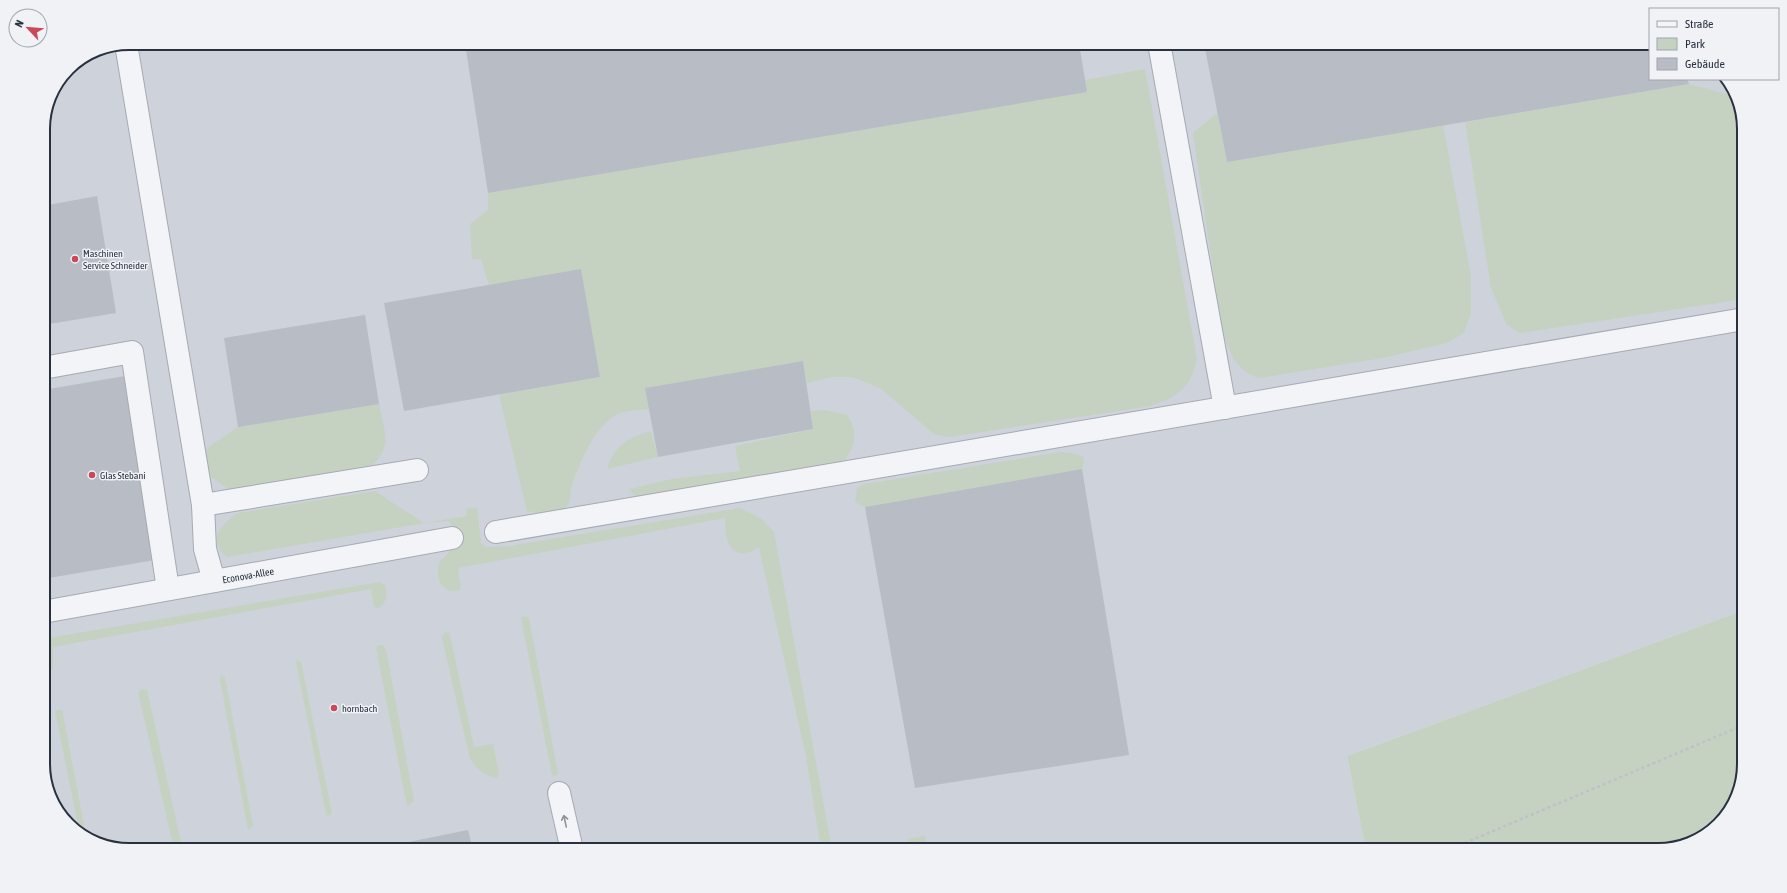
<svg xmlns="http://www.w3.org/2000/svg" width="1787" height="893" font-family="'Asap Condensed',sans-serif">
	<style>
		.built { fill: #ced2da }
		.green { fill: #c5d2c2 }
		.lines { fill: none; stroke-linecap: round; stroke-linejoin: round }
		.stream { stroke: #9cb1c7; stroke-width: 9 }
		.building { fill: #b8bcc5 }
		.minor-casing { stroke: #a5aab3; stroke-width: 24 }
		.path { stroke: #bec1c7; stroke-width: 2.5; stroke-dasharray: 3 3; stroke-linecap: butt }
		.minor { stroke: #f3f4f7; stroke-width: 22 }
		.oneway { stroke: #8e929b }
		.poi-dot { fill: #c9495b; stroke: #f0f2f6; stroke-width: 1.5 }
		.labels { text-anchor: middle; stroke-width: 3; stroke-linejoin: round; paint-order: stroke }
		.poi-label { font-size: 10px; fill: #29313f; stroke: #f0f2f6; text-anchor: start }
		.street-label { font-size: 10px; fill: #29313f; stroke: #f0f2f6 }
		.rim { fill: none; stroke: #29313f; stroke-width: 2 }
	</style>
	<rect width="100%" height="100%" fill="#e0e3e9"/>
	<path class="built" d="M129,43h1521v36h77l3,3 14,42v486l-397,146 18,90 -13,4h-1223l-38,-9 -33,-29 -15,-42v-646l7,-28 18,-28 28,-19z"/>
	<g class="green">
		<path d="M1145,69l52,290c-7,29 -18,37 -46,47l-202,31 -15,-3 -54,-46 -28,-11h-20l-25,6 -4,-22 -158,27 4,21c-9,1 -22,1 -31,5 -24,12 -37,47 -46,71 -2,6 -1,16 -5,21 -8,11 -29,7 -40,5l-28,-116 101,-18 -19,-108 -92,16 -8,-25 -9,-1 -2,-35 18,-14v-17l598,-101 -1,-12z"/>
		<path d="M1689,84l45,12 10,28v175l-224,34 -13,-8 -16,-37 -26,-166z"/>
		<path d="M1217,113l10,49 216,-37 28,151v37l-7,20 -17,10 -64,15 -124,20c-24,-8 -28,-24 -37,-46l-29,-199z"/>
		<path d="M379,404c5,24 14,44 -7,61l-133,24h-11l-18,-13 -4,-9 -1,-15 6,-7 27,-18z"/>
		<path d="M824,410l23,5c11,15 9,31 -3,46l-208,36 -7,-8 43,-10 68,-8 -5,-25 78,-17 -2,-18z"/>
		<path d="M651,431l7,26 -51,12c7,-24 21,-31 44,-38z"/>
		<path d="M1060,452l12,1 11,4 1,6 -2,6 -217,38 -10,-5 2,-14 8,-4z"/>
		<path d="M375,491l49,32 43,-7 -1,-7 11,-2 4,36 5,4 23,-1 231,-38 22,11 12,13 58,318h-11l-15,-94 -47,-208c-4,1 -8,4 -12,5 -21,4 -22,-21 -22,-35l-267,50 3,21c-16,9 -27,-11 -22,-25 2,-6 10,-9 12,-15 3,-7 2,-18 0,-25l-3,-3 -24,2 -179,31 -18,3c-21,-15 -6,-34 11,-44z"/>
		<path d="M380,582l5,3c3,9 2,17 -6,23l-5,-1 -3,-18 -318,58v22h-6c-5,-7 -5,-23 1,-31z"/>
		<path d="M1744,610v154l-9,38 -30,34 -47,14h-306l13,-4 -18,-90z"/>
		<path d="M525,616l4,2 29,156 -3,2 -3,-1 -30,-152 -1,-5z"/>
		<path d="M448,632l2,3 24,112 19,-3 6,30 -2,4c-14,-3 -19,-8 -27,-19l-28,-121 2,-5z"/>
		<path d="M378,645h5l3,4 28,152 -7,5 -31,-158z"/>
		<path d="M297,660l4,2 31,151 -4,3 -2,-2 -30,-152z"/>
		<path d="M221,676l4,1 28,149 -5,4 -28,-150z"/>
		<path d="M142,689l5,1 34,152 -3,4 -5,-1 -35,-153z"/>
		<path d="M62,709l24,127 -7,-6 -24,-119z"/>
		<path d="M925,836l2,14h-19v-11z"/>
	</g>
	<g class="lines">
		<path class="stream" d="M1693,839l14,-6"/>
	</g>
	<g class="building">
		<path d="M465,43h614l8,49 -599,101z"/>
		<path d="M1204,43h446v36h37l2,5 -462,78z"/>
		<path d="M97,196l19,117 -73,12v-119z"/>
		<path d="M581,269l19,108 -196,34 -20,-108z"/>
		<path d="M365,315l14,89 -141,23 -14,-89z"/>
		<path d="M803,361l10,68 -155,28 -13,-69z"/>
		<path d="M125,376l30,184 -112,19v-189z"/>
		<path d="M1082,469l47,286 -214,33 -50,-281z"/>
		<path d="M468,830l5,20h-99v-1z"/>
	</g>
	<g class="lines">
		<defs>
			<g id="minor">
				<path d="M1159,43l66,365"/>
				<path d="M126,44l77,461 2,44 9,32"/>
				<path d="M43,368l89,-16 36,237"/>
				<path d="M203,505l214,-35"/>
				<path d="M496,532l1248,-213"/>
				<path d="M43,612l409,-74"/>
				<path d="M559,793l13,57"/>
			</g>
		</defs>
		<use href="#minor" class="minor-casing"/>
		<g class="path">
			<path d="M318,843l2,7"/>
			<path d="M1448,850l296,-125"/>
		</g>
		<use href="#minor" class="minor"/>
	</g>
	<defs><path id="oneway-shaft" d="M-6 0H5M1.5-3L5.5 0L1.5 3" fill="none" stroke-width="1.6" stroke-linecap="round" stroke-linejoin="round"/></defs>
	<use class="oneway" href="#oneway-shaft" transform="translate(565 821) rotate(-102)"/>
	<g class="poi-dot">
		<circle cx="75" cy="259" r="4"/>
		<circle cx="92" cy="475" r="4"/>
		<circle cx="334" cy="708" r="4"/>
	</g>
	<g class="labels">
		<g class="poi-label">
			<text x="83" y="257">Maschinen<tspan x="83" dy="12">Service Schneider</tspan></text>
			<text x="100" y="479">Glas Stebani</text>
			<text x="342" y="712">hornbach</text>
		</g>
		<g class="street-label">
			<text transform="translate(248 575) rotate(-10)" y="4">Econova-Allee</text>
		</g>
	</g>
	<path d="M0 0H1787V893H0ZM129 50H1658A79 79 0 0 1 1737 129V764A79 79 0 0 1 1658 843H129A79 79 0 0 1 50 764V129A79 79 0 0 1 129 50Z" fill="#f0f2f6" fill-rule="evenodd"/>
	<path class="rim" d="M129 50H1658A79 79 0 0 1 1737 129V764A79 79 0 0 1 1658 843H129A79 79 0 0 1 50 764V129A79 79 0 0 1 129 50Z"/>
	<rect x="1649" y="8" width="130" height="72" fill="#f0f2f6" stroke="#a0a5ad"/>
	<rect x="1657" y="21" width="20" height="6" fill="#f3f4f7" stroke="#a0a5ad"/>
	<text x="1685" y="28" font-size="12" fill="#29313f">Straße</text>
	<rect x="1657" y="38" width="20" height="12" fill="#c5d2c2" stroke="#a0a5ad"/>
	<text x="1685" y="48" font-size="12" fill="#29313f">Park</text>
	<rect x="1657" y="58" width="20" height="12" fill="#b8bcc5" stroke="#a0a5ad"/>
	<text x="1685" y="68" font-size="12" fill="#29313f">Gebäude</text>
	<g transform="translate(28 28) rotate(296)"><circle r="19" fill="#f0f2f6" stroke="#a0a5ad"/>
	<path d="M0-3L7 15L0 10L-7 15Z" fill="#c9495b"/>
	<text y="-6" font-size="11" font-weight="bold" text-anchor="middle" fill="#29313f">N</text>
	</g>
</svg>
